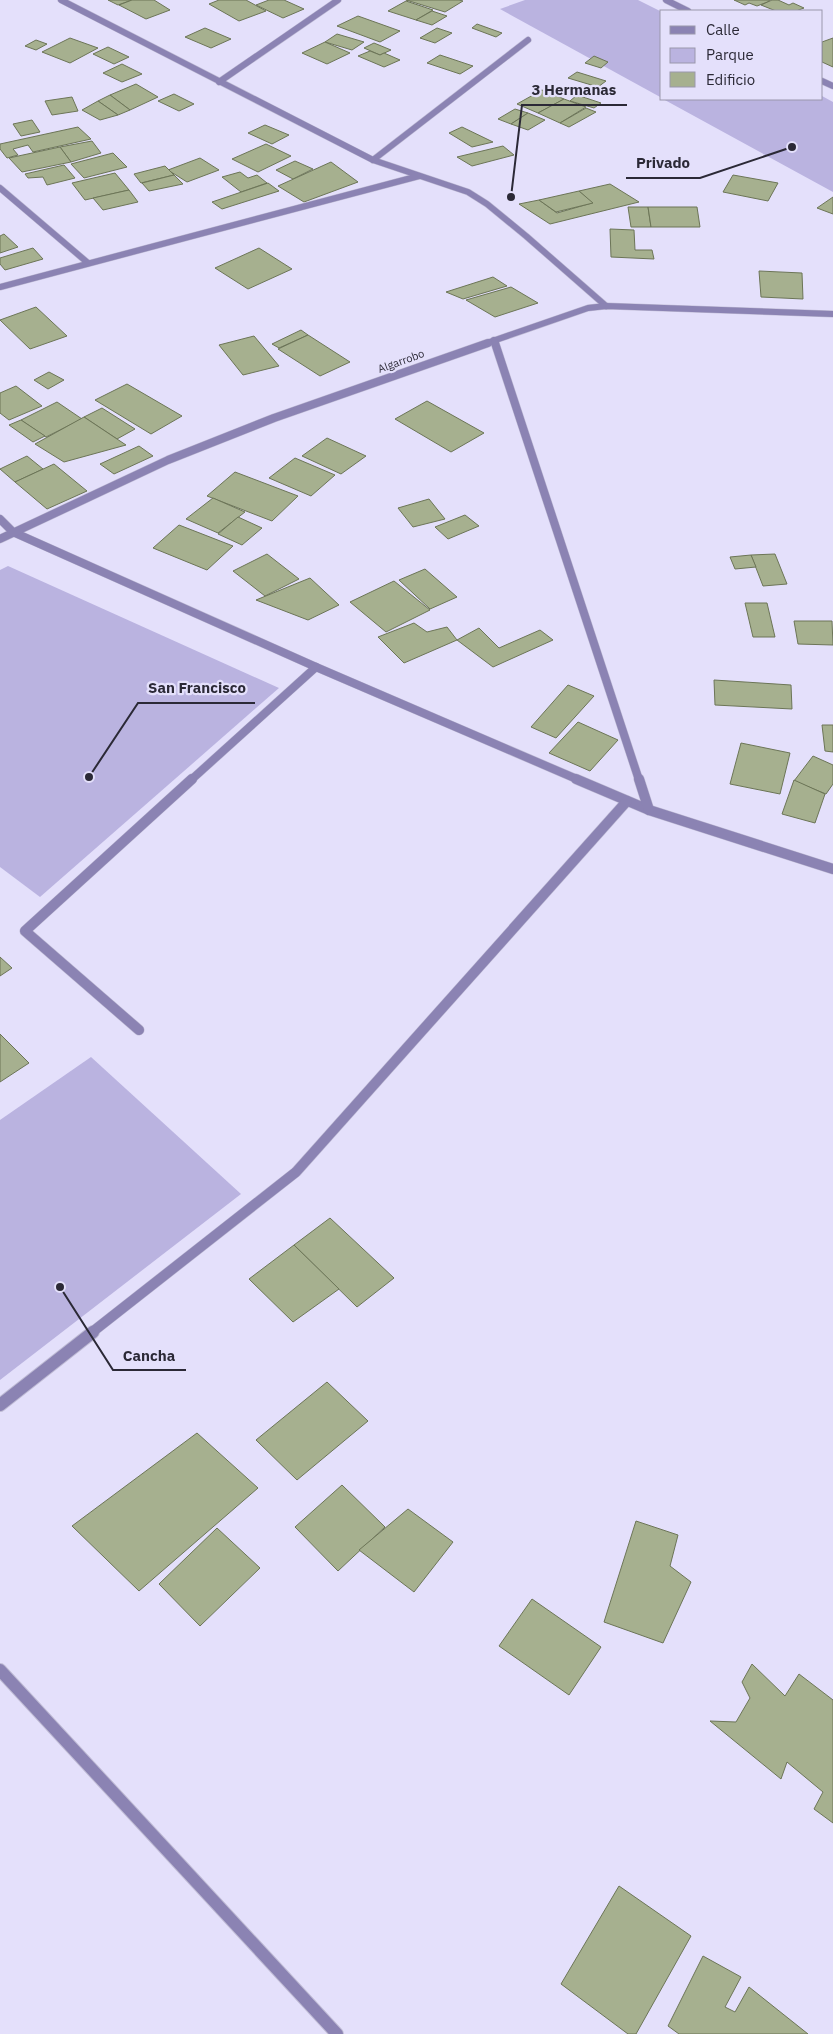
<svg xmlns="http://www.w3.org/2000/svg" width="833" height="2034" font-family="'IBM Plex Sans',sans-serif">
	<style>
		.green { fill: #bab3e0 }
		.building { fill: #a6b08f; stroke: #6c7557 }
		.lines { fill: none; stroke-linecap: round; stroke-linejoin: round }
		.service-casing { stroke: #bfbbd4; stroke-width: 7 }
		.minor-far3-casing { stroke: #bfbbd4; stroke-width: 7 }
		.minor-far2-casing { stroke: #bfbbd4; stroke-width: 9 }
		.minor-far1-casing { stroke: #bfbbd4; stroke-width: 11 }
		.minor-casing { stroke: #bfbbd4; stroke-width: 14 }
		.service { stroke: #8b83b3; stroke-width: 6 }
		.minor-far3 { stroke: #8b83b3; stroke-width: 6 }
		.minor-far2 { stroke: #8b83b3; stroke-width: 8 }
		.minor-far1 { stroke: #8b83b3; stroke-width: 10 }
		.minor { stroke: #8b83b3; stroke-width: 12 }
		.labels { text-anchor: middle; stroke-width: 4.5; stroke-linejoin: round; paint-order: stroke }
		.far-street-label { font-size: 11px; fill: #2b2936; stroke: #e4e0fb }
		.leader { fill: none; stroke: #2b2936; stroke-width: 2 }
		.callout-dot { fill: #2b2936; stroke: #e4e0fb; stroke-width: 2 }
		.callout-label { font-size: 15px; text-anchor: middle; font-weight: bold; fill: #2b2936; stroke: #e4e0fb; stroke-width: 4.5; stroke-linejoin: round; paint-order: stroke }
	</style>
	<rect width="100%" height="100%" fill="#e4e0fb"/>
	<g class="green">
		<path d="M525,0h113l24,12v86l-162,-89z"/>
		<path d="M822,96l11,6v90l-170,-93h159z"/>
		<path d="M8,566l271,122 -239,209 -40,-30v-297z"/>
		<path d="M91,1057l150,137 -241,186v-260z"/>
	</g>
	<g class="building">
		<path d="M108,0h24l-14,5z"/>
		<path d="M132,0h22l16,10 -24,9 -27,-14z"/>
		<path d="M219,0h27l20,11 -27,10 -30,-17z"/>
		<path d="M269,0h15l20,9 -21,9 -27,-13z"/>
		<path d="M406,0h53l4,1 -18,11z"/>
		<path d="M734,0h34l2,1 -13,5 -8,-3 -4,2z"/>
		<path d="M778,0l11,5 4,-2 11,5 -8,3h-20l-15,-6 11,-5z"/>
		<path d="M406,1l27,9 -17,10 -28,-9z"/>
		<path d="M432,11l15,5 -15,9 -16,-5z"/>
		<path d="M358,16l42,15 -20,11 -43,-16z"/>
		<path d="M477,24l25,9 -6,4 -24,-9z"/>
		<path d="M205,28l26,11 -20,9 -26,-11z"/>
		<path d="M437,28l15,5 -17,10 -15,-5z"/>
		<path d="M337,34l27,8 -12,8 -27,-8z"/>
		<path d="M70,38l28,10 -28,15 -28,-11z"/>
		<path d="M833,38v29l-11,-5v-20z"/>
		<path d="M36,40l11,4 -11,6 -11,-4z"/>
		<path d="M325,42l25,11 -23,11 -25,-11z"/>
		<path d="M374,43l17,7 -11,5 -16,-7z"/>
		<path d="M108,47l21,10 -15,7 -21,-10z"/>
		<path d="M370,51l10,4 4,-2 16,7 -16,7 -26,-11z"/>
		<path d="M440,55l33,11 -13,8 -33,-11z"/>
		<path d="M594,56l14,6 -7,6 -16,-5z"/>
		<path d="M122,64l20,10 -20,8 -19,-9z"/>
		<path d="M577,72l29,9 -8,6 -30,-9z"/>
		<path d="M136,84l22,13 -28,13 -20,-15z"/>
		<path d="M542,90l22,9 -26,14 -21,-9z"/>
		<path d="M174,94l20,10 -15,7 -21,-10z"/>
		<path d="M110,95l20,15 -12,5 -20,-14z"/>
		<path d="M577,95l24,8 -7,5 -24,-7z"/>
		<path d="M72,97l6,14 -26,4 -7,-14z"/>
		<path d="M564,99l22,8 -26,16 -22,-10z"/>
		<path d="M98,101l20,14 -18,5 -18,-10z"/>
		<path d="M586,108l10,4 -27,15 -9,-4z"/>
		<path d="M515,109l13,4 -17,11 -13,-5z"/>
		<path d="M528,113l17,7 -17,10 -17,-6z"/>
		<path d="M32,120l8,12 -19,4 -8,-12z"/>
		<path d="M265,125l24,10 -17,9 -24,-11z"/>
		<path d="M78,127l13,12 -58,13 -5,-7 -15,4 5,6 -11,3 -7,-9v-5z"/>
		<path d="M462,127l31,15 -21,5 -23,-14z"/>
		<path d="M92,141l9,12 -30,9 -11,-15z"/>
		<path d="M266,144l25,12 -33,16 -26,-13z"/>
		<path d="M503,146l11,9 -42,11 -15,-9z"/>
		<path d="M60,147l11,15 -49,10 -13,-14z"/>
		<path d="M113,153l14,14 -43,11 -13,-14z"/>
		<path d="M200,158l19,12 -32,12 -19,-12z"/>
		<path d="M295,161l18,8 -20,10 -17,-9z"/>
		<path d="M331,162l27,20 -54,20 -26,-16z"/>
		<path d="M64,165l11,13 -28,7 -4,-8 -15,1 -3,-4z"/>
		<path d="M165,166l9,9 -33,8 -7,-9z"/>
		<path d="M240,172l8,6 9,-3 10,8 -26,9 -19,-15z"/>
		<path d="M115,173l14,17 -44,10 -13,-17z"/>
		<path d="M174,175l9,9 -34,7 -7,-8z"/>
		<path d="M733,175l45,8 -10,18 -45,-9z"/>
		<path d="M268,183l11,8 -57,18 -10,-7z"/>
		<path d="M610,184l29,18 -89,22 -31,-20 20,-4 18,13 35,-10 -13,-12z"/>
		<path d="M129,190l9,12 -35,8 -10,-12z"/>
		<path d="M579,191l14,12 -37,9 -17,-12z"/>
		<path d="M833,197v17l-16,-6z"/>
		<path d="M628,207h20l3,20h-20z"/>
		<path d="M648,207h49l3,20h-49z"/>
		<path d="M610,229l24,1 1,20h17l2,9 -43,-2z"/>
		<path d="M4,234l14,13 -18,6v-17z"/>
		<path d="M33,248l10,11 -38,11 -5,-6v-6z"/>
		<path d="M259,248l33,21 -44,20 -33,-21z"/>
		<path d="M759,271l43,2 1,26 -42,-2z"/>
		<path d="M493,277l14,9 -44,13 -17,-7z"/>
		<path d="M511,287l27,16 -43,14 -29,-17z"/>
		<path d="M36,307l31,29 -37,13 -30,-29z"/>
		<path d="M301,330l7,5 -29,13 -7,-4z"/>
		<path d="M308,335l42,27 -30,14 -42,-27z"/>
		<path d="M254,336l25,30 -36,9 -24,-30z"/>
		<path d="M49,372l15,8 -16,9 -14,-9z"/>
		<path d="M127,384l55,32 -31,18 -56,-34z"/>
		<path d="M16,386l26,20 -33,14 -9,-7v-20z"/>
		<path d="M427,401l57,32 -33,19 -56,-33z"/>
		<path d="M57,402l25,17 -36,18 -25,-17z"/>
		<path d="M102,408l33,21 -18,10 -33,-22z"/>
		<path d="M84,417l42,28 -62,17 -29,-18z"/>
		<path d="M21,420l24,16 -12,6 -24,-17z"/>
		<path d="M327,438l39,18 -25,18 -39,-18z"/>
		<path d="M139,446l14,10 -39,18 -14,-10z"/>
		<path d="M27,456l16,13 -28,13 -15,-13z"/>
		<path d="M295,458l40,17 -24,21 -42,-18z"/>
		<path d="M54,464l33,27 -40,18 -32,-27z"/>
		<path d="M235,472l63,24 -26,25 -65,-25z"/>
		<path d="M213,498l32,14 -27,21 -32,-14z"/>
		<path d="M429,499l16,20 -32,8 -15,-19z"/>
		<path d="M465,515l14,11 -31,13 -13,-12z"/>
		<path d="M238,517l24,11 -20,17 -24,-11z"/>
		<path d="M179,525l54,21 -26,24 -54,-22z"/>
		<path d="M267,554l32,25 -34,17 -32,-25z"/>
		<path d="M775,554l12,30 -24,2 -12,-31z"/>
		<path d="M751,555l5,12 -21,2 -5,-12z"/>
		<path d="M425,569l32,28 -27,12 -31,-29z"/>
		<path d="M310,578l29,27 -31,15 -52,-20z"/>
		<path d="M394,581l36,29 -44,22 -36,-30z"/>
		<path d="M745,603h22l8,34h-22z"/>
		<path d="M794,621h38l1,24 -35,-1z"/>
		<path d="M414,623l13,9 20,-5 10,13 -53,23 -26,-26z"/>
		<path d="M479,628l20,20 41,-18 13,10 -60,27 -36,-27z"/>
		<path d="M714,680l77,5 1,24 -77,-4z"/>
		<path d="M568,685l26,11 -38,42 -25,-11z"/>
		<path d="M578,722l40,18 -28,31 -41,-18z"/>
		<path d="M822,725h11v27l-8,-1z"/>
		<path d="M741,743l49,10 -10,41 -50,-10z"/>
		<path d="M813,756l20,9v19l-7,10 -32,-13z"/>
		<path d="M794,780l31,14 -10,29 -33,-9z"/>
		<path d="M0,957l12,11 -12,8z"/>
		<path d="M0,1034l29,29 -29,19z"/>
		<path d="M330,1218l64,60 -37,29 -63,-62z"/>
		<path d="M294,1245l45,44 -46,33 -44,-43z"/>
		<path d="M327,1382l41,39 -71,59 -41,-40z"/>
		<path d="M197,1433l61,55 -119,103 -67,-65z"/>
		<path d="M342,1485l43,42 -47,44 -43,-44z"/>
		<path d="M408,1509l45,33 -39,50 -55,-42z"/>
		<path d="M636,1521l42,14 -8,31 21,16 -28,61 -59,-21z"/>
		<path d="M217,1528l43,40 -60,58 -41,-42z"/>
		<path d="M532,1599l69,48 -32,48 -70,-49z"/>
		<path d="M752,1664l33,32 14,-22 34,26v123l-19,-14 9,-17 -36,-30 -6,17 -71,-58 26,1 14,-24 -8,-16z"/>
		<path d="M619,1886l72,50 -55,98h-8l-67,-50z"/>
		<path d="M703,1956l38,21 -16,30 10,5 14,-25 59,47h-129l-11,-8z"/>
	</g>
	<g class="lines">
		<defs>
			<g id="service">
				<path d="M219,82l119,-82"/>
				<path d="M373,160l155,-120"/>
			</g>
			<g id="minor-far3">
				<path d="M61,0l312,160 95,32 19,12 39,32 80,70"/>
				<path d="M666,0l22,11"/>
				<path d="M822,81l11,5"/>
				<path d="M0,188l88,75"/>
				<path d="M0,287l419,-111"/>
				<path d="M494,340l1,4"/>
				<path d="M484,344l104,-36 18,-2 227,8"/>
			</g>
			<g id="minor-far2">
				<path d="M495,343l144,437"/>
				<path d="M0,519l13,13 303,135 263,113"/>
				<path d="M0,539l168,-79 106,-42 214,-75"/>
				<path d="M191,780l125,-113"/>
			</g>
			<g id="minor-far1">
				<path d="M576,779l73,31 184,59"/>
				<path d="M639,779l10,31"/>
				<path d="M139,1030l-114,-99 167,-152"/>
				<path d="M91,1333l205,-161 331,-371"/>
			</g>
			<g id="minor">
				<path d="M0,1405l93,-73"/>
				<path d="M0,1670l337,364"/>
			</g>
		</defs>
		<use href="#service" class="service-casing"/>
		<use href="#minor-far3" class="minor-far3-casing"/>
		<use href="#minor-far2" class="minor-far2-casing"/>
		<use href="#minor-far1" class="minor-far1-casing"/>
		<use href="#minor" class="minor-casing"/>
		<use href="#service" class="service"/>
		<use href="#minor-far3" class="minor-far3"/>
		<use href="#minor-far2" class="minor-far2"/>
		<use href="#minor-far1" class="minor-far1"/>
		<use href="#minor" class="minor"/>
	</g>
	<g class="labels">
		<g class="far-street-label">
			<text transform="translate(401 361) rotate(-20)" y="4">Algarrobo</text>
		</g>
	</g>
	<path class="leader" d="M511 197L522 105H627M792 147L700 178H626M89 777L138 703H255M60 1287L113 1370H186"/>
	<g class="callout-dot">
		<circle cx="511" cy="197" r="5"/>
		<circle cx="792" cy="147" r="5"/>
		<circle cx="89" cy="777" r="5"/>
		<circle cx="60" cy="1287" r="5"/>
	</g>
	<g class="callout-label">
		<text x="574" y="95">3 Hermanas</text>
		<text x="663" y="168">Privado</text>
		<text x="197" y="693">San Francisco</text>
		<text x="149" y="1361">Cancha</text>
	</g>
	<rect x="660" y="10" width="162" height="90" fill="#e4e0fb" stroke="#9a97ac"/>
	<rect x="670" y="26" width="25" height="8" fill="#8b83b3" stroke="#9a97ac"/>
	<text x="706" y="35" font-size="15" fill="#2b2936">Calle</text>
	<rect x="670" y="48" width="25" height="15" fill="#bab3e0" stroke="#9a97ac"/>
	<text x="706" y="60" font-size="15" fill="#2b2936">Parque</text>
	<rect x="670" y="72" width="25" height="15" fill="#a6b08f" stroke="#9a97ac"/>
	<text x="706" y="85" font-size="15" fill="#2b2936">Edificio</text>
</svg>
